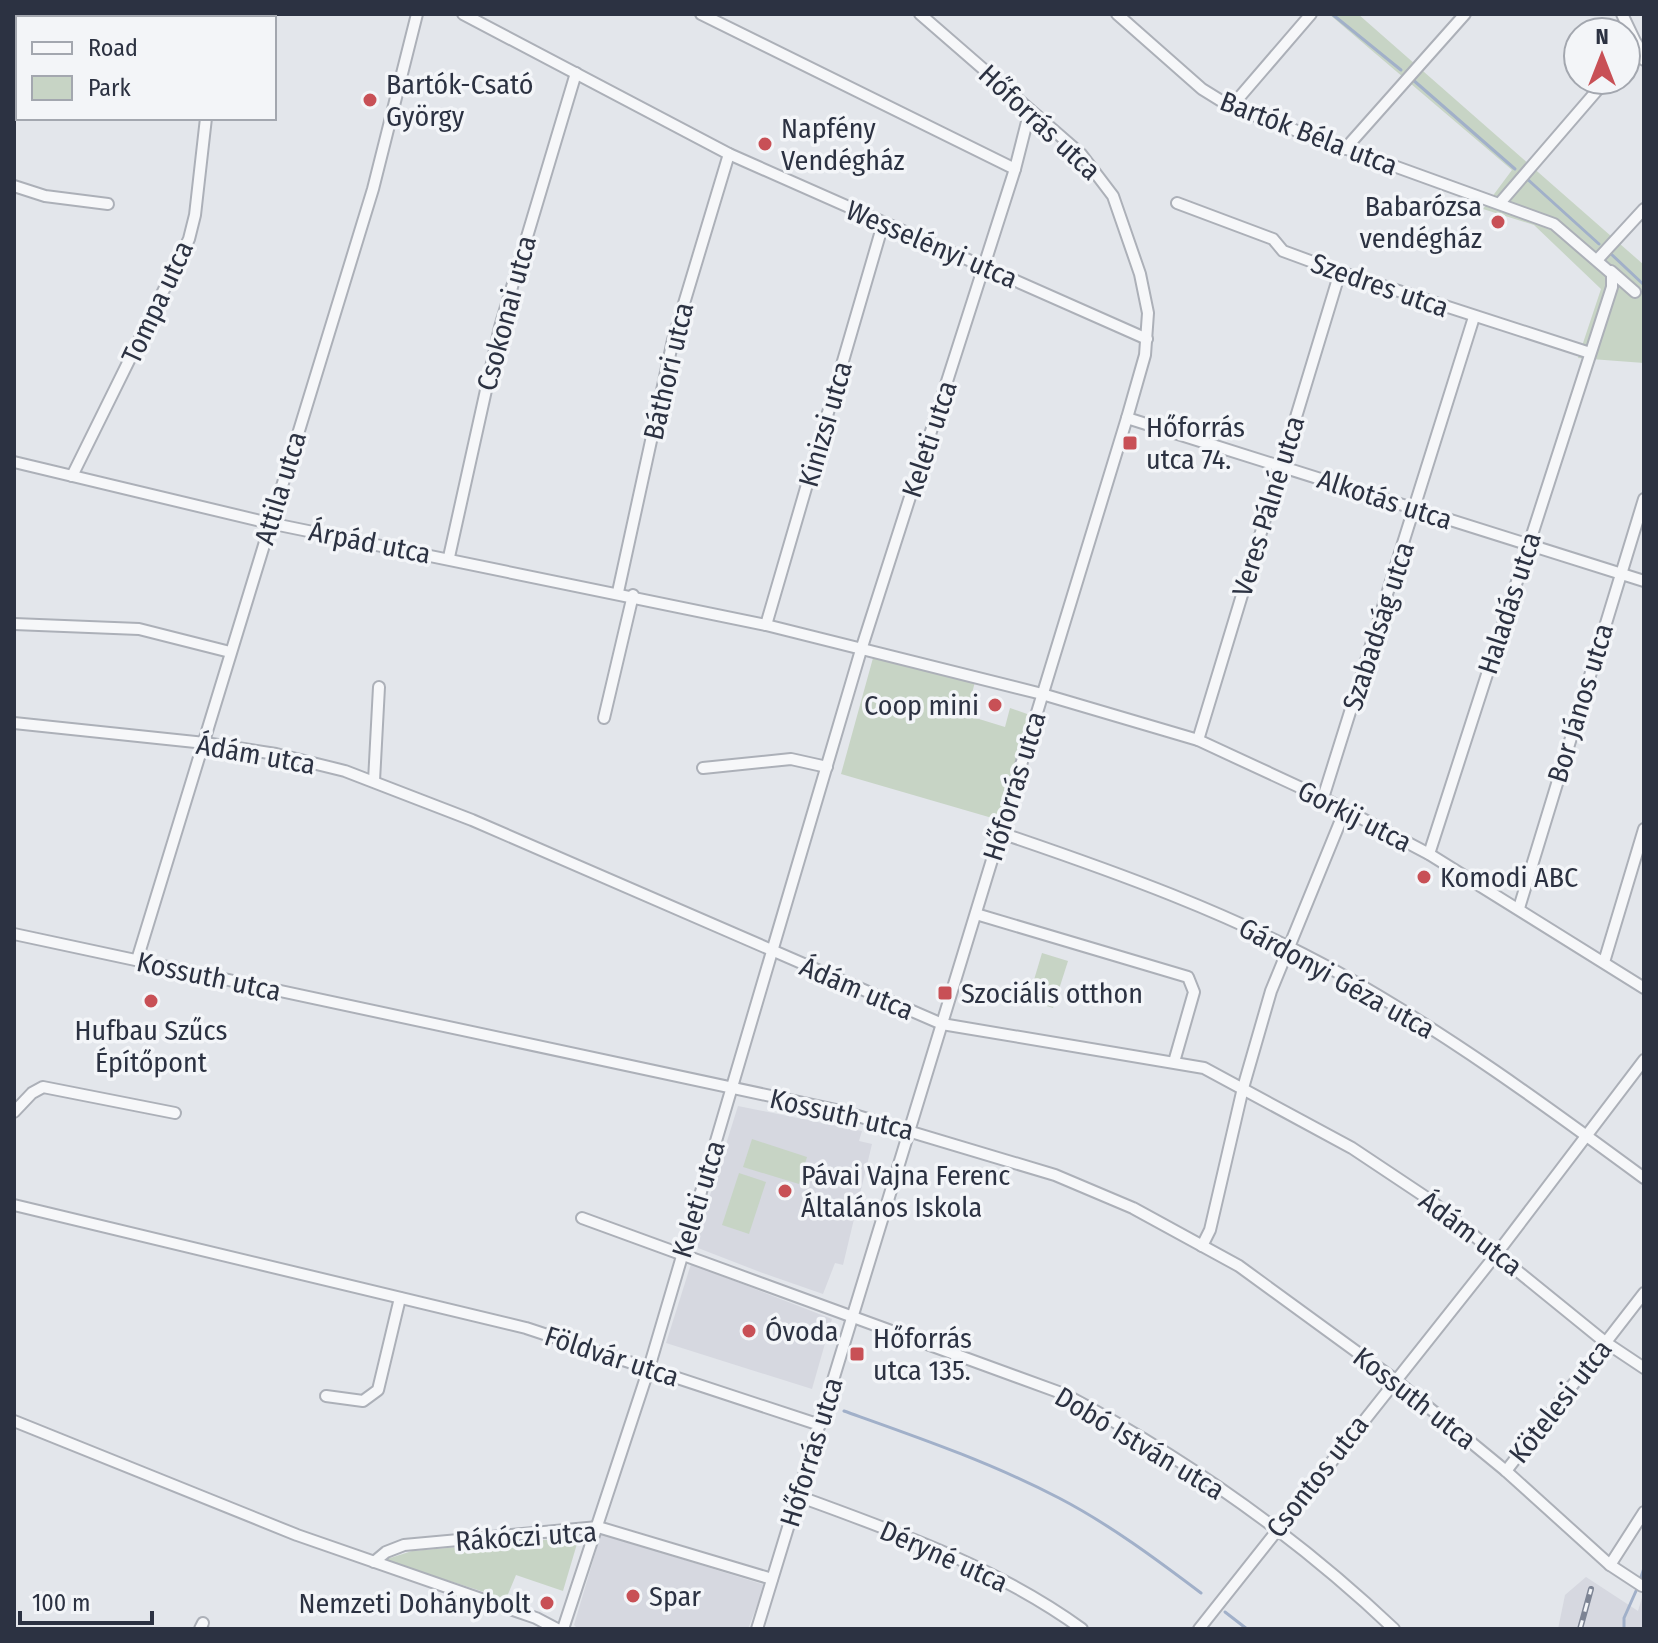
<svg xmlns="http://www.w3.org/2000/svg" width="1658" height="1643" font-family="'Fira Sans Condensed',sans-serif">
	<style>
		.built { fill: #d6d8e0 }
		.green { fill: #c7d4c5 }
		.lines { fill: none; stroke-linecap: round; stroke-linejoin: round }
		.stream { stroke: #a1b0c9; stroke-width: 3 }
		.street-casing { stroke: #acb0b8; stroke-width: 14 }
		.street { stroke: #f6f7f9; stroke-width: 10 }
		.rail-casing { stroke: #7d8494; stroke-width: 6 }
		.rail { stroke: #f3f5f8; stroke-width: 3; stroke-dasharray: 9; stroke-linecap: butt }
		.poi-dot { fill: #c85056; stroke: #f3f5f8; stroke-width: 3 }
		.labels { text-anchor: middle; stroke-width: 7; stroke-linejoin: round; paint-order: stroke }
		.poi-label { font-size: 28px; fill: #2c3242; stroke: #f3f5f8; text-anchor: start }
		.street-label { font-size: 28px; fill: #2c3242; stroke: #f3f5f8 }
	</style>
	<rect width="100%" height="100%" fill="#e3e6eb"/>
	<g class="built">
		<path d="M738,1106l124,25 -3,10 13,3 -29,121 -8,-2 -12,31 -63,-22 -62,-24 -3,-5z"/>
		<path d="M691,1264l141,55 -20,70 -146,-46z"/>
		<path d="M601,1534l164,51 -17,44h-170l-4,-4z"/>
		<path d="M1586,1577l52,34 6,-20v38h-86l7,-34z"/>
	</g>
	<g class="green">
		<path d="M1329,14h29l286,251v98l-66,-5 23,-69 -67,-64 -51,-16 29,-39z"/>
		<path d="M873,658l102,24 -9,33 39,12 5,-19 20,7 -31,105 -158,-46z"/>
		<path d="M1042,953l26,8 -15,47 -25,-8z"/>
		<path d="M752,1139l55,18 -8,27 -56,-17z"/>
		<path d="M739,1173l27,9 -17,52 -27,-9z"/>
		<path d="M579,1537l-16,54 -47,-16 -10,24 -122,-39 28,-9z"/>
	</g>
	<g class="lines">
		<g class="stream">
			<path d="M1332,14l69,56"/>
			<path d="M1412,79l103,90"/>
			<path d="M1525,177l74,67"/>
			<path d="M1610,253l34,32"/>
			<path d="M844,1411c73,26 146,51 215,87 50,26 97,61 142,95"/>
			<path d="M1640,1580l4,-12"/>
			<path d="M1225,1612l22,17"/>
			<path d="M1624,1629v-11l12,-27"/>
		</g>
		<defs>
			<g id="street">
				<path d="M463,14l266,140 418,185"/>
				<path d="M701,14l314,155"/>
				<path d="M1117,14l85,75 29,18 323,117 58,50v13l-183,567"/>
				<path d="M1622,14l22,46"/>
				<path d="M62,18l4,-4"/>
				<path d="M220,18l1,-4"/>
				<path d="M1626,57l11,-13"/>
				<path d="M14,68l4,-4"/>
				<path d="M1231,107l80,-93"/>
				<path d="M1345,149l120,-135"/>
				<path d="M14,186l31,10 63,8"/>
				<path d="M1177,203l96,36 10,12 57,21 250,81"/>
				<path d="M1500,203l106,-123"/>
				<path d="M1598,259l46,-50"/>
				<path d="M1611,271l24,21"/>
				<path d="M1127,418l517,163"/>
				<path d="M14,462l255,61 497,102 276,69 156,46 125,58 106,56 215,134"/>
				<path d="M72,476l117,-237 6,-24 11,-97"/>
				<path d="M449,557l51,-230 76,-254"/>
				<path d="M618,592l55,-252 56,-186"/>
				<path d="M14,624l125,5 91,23"/>
				<path d="M766,625l117,-401"/>
				<path d="M604,718l29,-123"/>
				<path d="M14,723l191,20 71,11 69,17 127,49 470,204 262,44 148,80 78,52 175,142 39,26"/>
				<path d="M1198,740l142,-468"/>
				<path d="M703,768l88,-9 36,8"/>
				<path d="M374,781l5,-94"/>
				<path d="M1323,798l151,-481"/>
				<path d="M1001,833c115,39 229,80 336,139 108,60 208,133 307,206"/>
				<path d="M1519,908l125,-409"/>
				<path d="M976,914l212,63 6,15 -20,70"/>
				<path d="M14,934l827,177 214,64 78,33 106,58 155,113 112,92 104,94 32,21"/>
				<path d="M137,960l236,-771 44,-175"/>
				<path d="M1604,962l40,-133"/>
				<path d="M14,1112l18,-19 11,-6 132,26"/>
				<path d="M14,1205l512,123 294,97"/>
				<path d="M582,1218l482,176c119,63 233,143 330,235"/>
				<path d="M1202,1246l8,-16 33,-142 28,-97 74,-181"/>
				<path d="M326,1396l37,5 15,-11 22,-92"/>
				<path d="M14,1421l283,114 239,83 21,11"/>
				<path d="M1506,1471l138,-178"/>
				<path d="M798,1496c98,36 199,71 284,133"/>
				<path d="M374,1562l12,-10 18,-7 194,-18 174,52"/>
				<path d="M1610,1565l34,-53"/>
				<path d="M200,1629l3,-6"/>
				<path d="M563,1629l86,-261 212,-718 154,-481 15,-59"/>
				<path d="M757,1629l370,-1211 18,-63 3,-42 -8,-39 -27,-78 -32,-42 -161,-140"/>
				<path d="M1199,1629l299,-377 146,-192"/>
			</g>
		</defs>
		<use href="#street" class="street-casing"/>
		<use href="#street" class="street"/>
		<defs>
			<path id="rail" d="M1580,1629l11,-40"/>
		</defs>
		<use href="#rail" class="rail-casing"/>
		<use href="#rail" class="rail"/>
	</g>
	<g class="poi-dot">
		<circle cx="370" cy="100" r="8"/>
		<circle cx="765" cy="144" r="8"/>
		<circle cx="1498" cy="222" r="8"/>
		<rect x="1122" y="435" width="16" height="16" rx="4"/>
		<circle cx="995" cy="705" r="8"/>
		<circle cx="1424" cy="877" r="8"/>
		<rect x="937" y="985" width="16" height="16" rx="4"/>
		<circle cx="151" cy="1001" r="8"/>
		<circle cx="785" cy="1191" r="8"/>
		<circle cx="749" cy="1331" r="8"/>
		<rect x="849" y="1346" width="16" height="16" rx="4"/>
		<circle cx="633" cy="1596" r="8"/>
		<circle cx="547" cy="1603" r="8"/>
	</g>
	<g class="labels">
		<g class="poi-label">
			<text x="386" y="94">Bartók-Csató<tspan x="386" dy="32">György</tspan></text>
			<text x="781" y="138">Napfény<tspan x="781" dy="32">Vendégház</tspan></text>
			<text x="1482" y="216" text-anchor="end">Babarózsa<tspan x="1482" dy="32">vendégház</tspan></text>
			<text x="1146" y="437">Hőforrás<tspan x="1146" dy="32">utca 74.</tspan></text>
			<text x="979" y="715" text-anchor="end">Coop mini</text>
			<text x="1440" y="887">Komodi ABC</text>
			<text x="961" y="1003">Szociális otthon</text>
			<text x="151" y="1040" text-anchor="middle">Hufbau Szűcs<tspan x="151" dy="32">Építőpont</tspan></text>
			<text x="801" y="1185">Pávai Vajna Ferenc<tspan x="801" dy="32">Általános Iskola</tspan></text>
			<text x="765" y="1341">Óvoda</text>
			<text x="873" y="1348">Hőforrás<tspan x="873" dy="32">utca 135.</tspan></text>
			<text x="649" y="1606">Spar</text>
			<text x="531" y="1613" text-anchor="end">Nemzeti Dohánybolt</text>
		</g>
		<g class="street-label">
			<text transform="translate(1040 122) rotate(43)" y="10">Hőforrás utca</text>
			<text transform="translate(1309 133) rotate(21)" y="10">Bartók Béla utca</text>
			<text transform="translate(932 244) rotate(23)" y="10">Wesselényi utca</text>
			<text transform="translate(1380 285) rotate(19)" y="10">Szedres utca</text>
			<text transform="translate(157 302) rotate(-65)" y="10">Tompa utca</text>
			<text transform="translate(506 313) rotate(-75)" y="10">Csokonai utca</text>
			<text transform="translate(668 371) rotate(-77)" y="10">Báthori utca</text>
			<text transform="translate(825 424) rotate(-74)" y="10">Kinizsi utca</text>
			<text transform="translate(929 439) rotate(-72)" y="10">Keleti utca</text>
			<text transform="translate(280 488) rotate(-73)" y="10">Attila utca</text>
			<text transform="translate(1385 499) rotate(18)" y="10">Alkotás utca</text>
			<text transform="translate(1268 506) rotate(-73)" y="10">Veres Pálné utca</text>
			<text transform="translate(370 542) rotate(11)" y="10">Árpád utca</text>
			<text transform="translate(1509 603) rotate(-72)" y="10">Haladás utca</text>
			<text transform="translate(1378 626) rotate(-72)" y="10">Szabadság utca</text>
			<text transform="translate(1580 703) rotate(-73)" y="10">Bor János utca</text>
			<text transform="translate(256 754) rotate(10)" y="10">Ádám utca</text>
			<text transform="translate(1014 786) rotate(-73)" y="10">Hőforrás utca</text>
			<text transform="translate(1355 816) rotate(27)" y="10">Gorkij utca</text>
			<text transform="translate(209 976) rotate(12)" y="10">Kossuth utca</text>
			<text transform="translate(1337 978) rotate(29)" y="10">Gárdonyi Géza utca</text>
			<text transform="translate(857 988) rotate(23)" y="10">Ádám utca</text>
			<text transform="translate(842 1114) rotate(13)" y="10">Kossuth utca</text>
			<text transform="translate(698 1199) rotate(-73)" y="10">Keleti utca</text>
			<text transform="translate(1471 1233) rotate(37)" y="10">Ádám utca</text>
			<text transform="translate(612 1356) rotate(18)" y="10">Földvár utca</text>
			<text transform="translate(1415 1398) rotate(38)" y="10">Kossuth utca</text>
			<text transform="translate(1560 1401) rotate(-52)" y="10">Kötelesi utca</text>
			<text transform="translate(1140 1443) rotate(31)" y="10">Dobó István utca</text>
			<text transform="translate(811 1452) rotate(-73)" y="10">Hőforrás utca</text>
			<text transform="translate(1317 1476) rotate(-52)" y="10">Csontos utca</text>
			<text transform="translate(526 1536) rotate(-4)" y="10">Rákóczi utca</text>
			<text transform="translate(944 1556) rotate(24)" y="10">Déryné utca</text>
		</g>
	</g>
	<rect width="1658" height="1643" fill="none" stroke="#2c3242" stroke-width="32"/>
	<rect x="16" y="16" width="260" height="104" fill="#f3f5f8" stroke="#a3a7af" stroke-width="2"/>
	<rect x="32" y="42" width="40" height="12" fill="#f6f7f9" stroke="#a3a7af" stroke-width="2"/>
	<text x="88" y="56" font-size="24" fill="#2c3242">Road</text>
	<rect x="32" y="76" width="40" height="24" fill="#c7d4c5" stroke="#a3a7af" stroke-width="2"/>
	<text x="88" y="96" font-size="24" fill="#2c3242">Park</text>
	<g transform="translate(1602 56)"><circle r="38" fill="#f3f5f8" stroke="#a3a7af" stroke-width="2"/>
	<path d="M0-6L14 30L0 20L-14 30Z" fill="#c85056"/>
	<text y="-12" font-size="22" font-weight="bold" text-anchor="middle" fill="#2c3242">N</text>
	</g>
	<path d="M20 1611v12h132v-12" fill="none" stroke="#2c3242" stroke-width="4"/>
	<text x="32" y="1611" font-size="24" fill="#2c3242" stroke="#f3f5f8" stroke-width="6" paint-order="stroke">100 m</text>
</svg>
